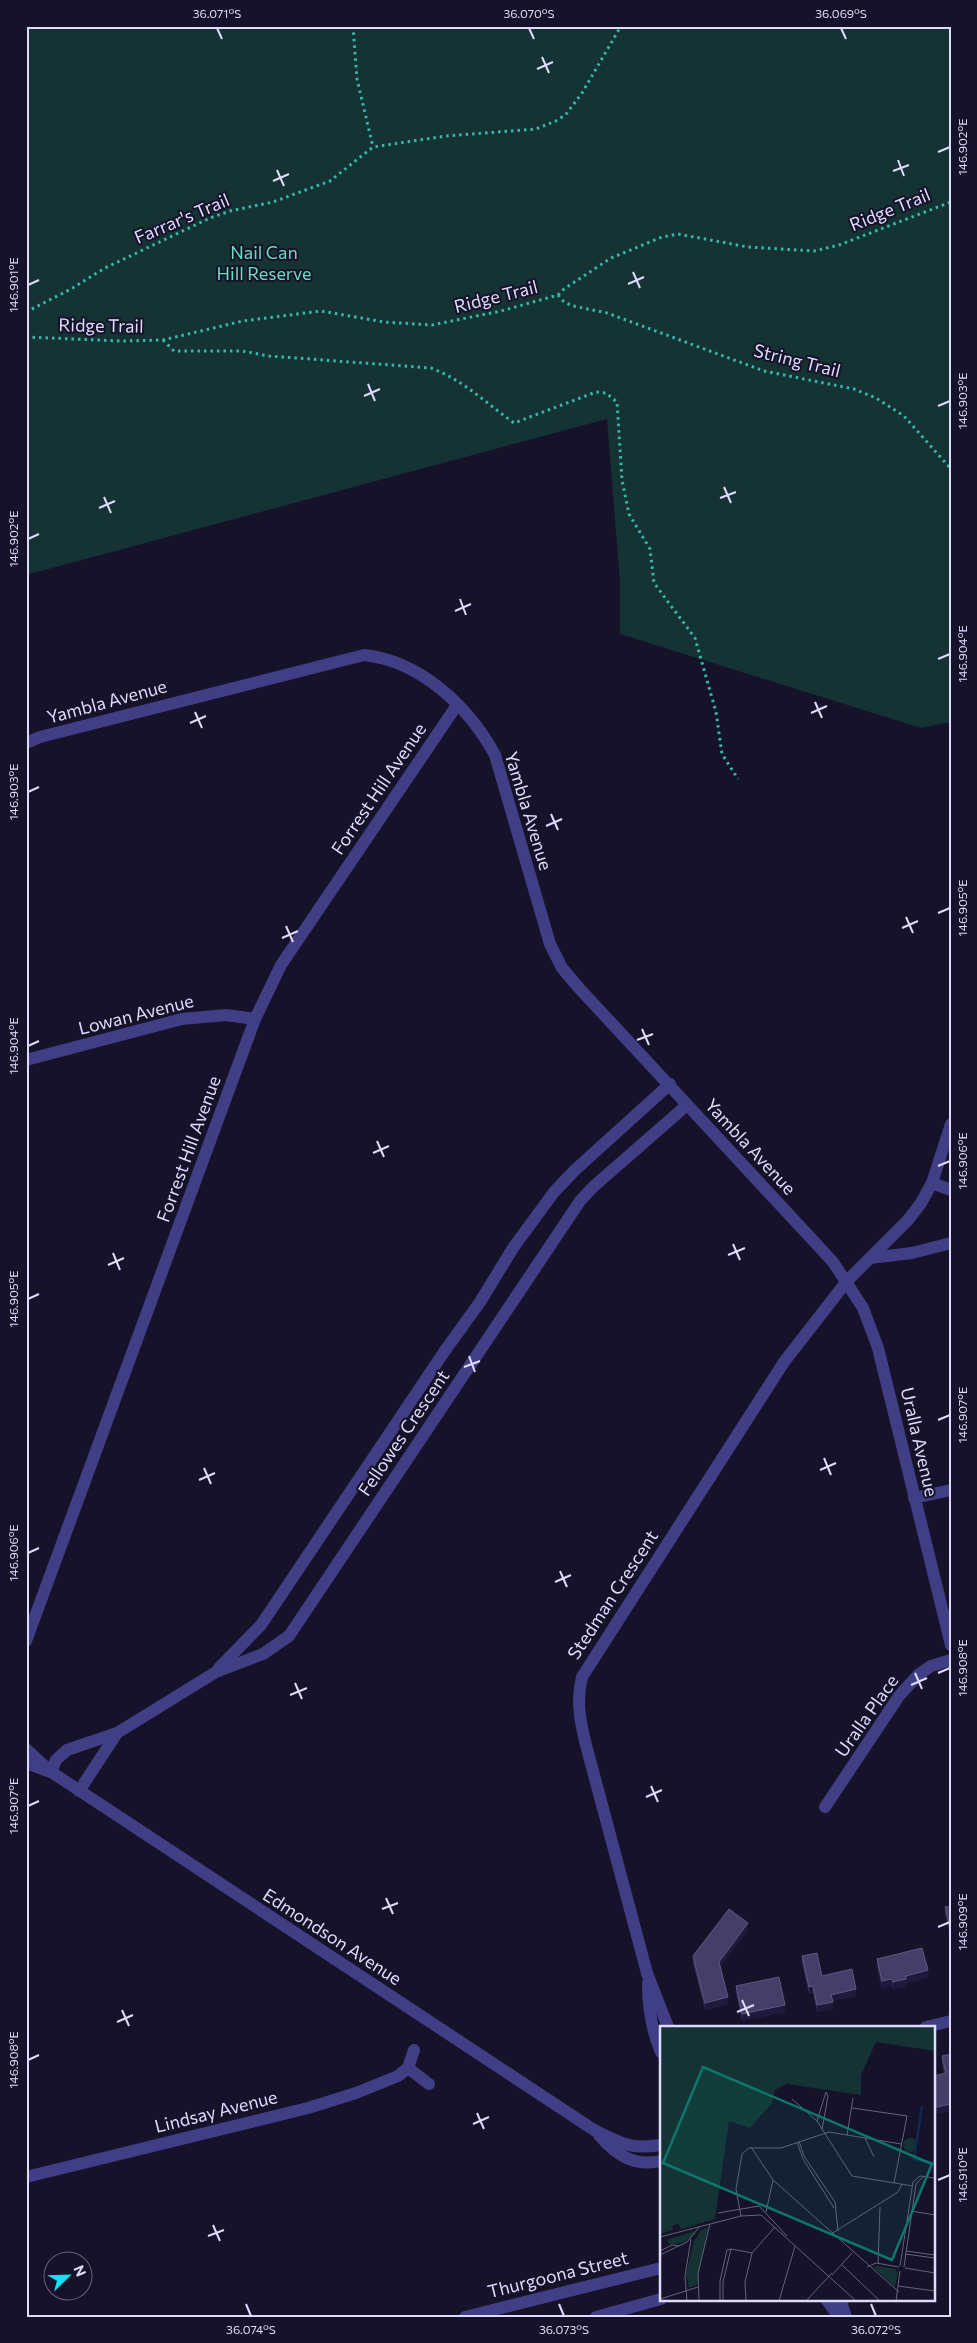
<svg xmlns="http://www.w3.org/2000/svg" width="977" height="2343" font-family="Commissioner,sans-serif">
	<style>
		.green { fill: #153332 }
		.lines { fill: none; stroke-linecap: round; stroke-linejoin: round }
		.path { stroke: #35b8ad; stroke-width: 3; stroke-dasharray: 2.5 4; stroke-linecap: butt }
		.minor { stroke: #403f86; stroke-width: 12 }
		.tertiary { stroke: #403f86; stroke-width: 12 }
		.wall { fill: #332b57 }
		.shaded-wall { fill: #1f193d }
		.building { fill: #453e69; stroke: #5e5780 }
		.ticks { fill: none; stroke: #dfdbfe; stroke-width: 2 }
		.labels { text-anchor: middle; stroke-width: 4; stroke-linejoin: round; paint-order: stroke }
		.street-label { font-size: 18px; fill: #dfdbfe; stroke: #151229 }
		.park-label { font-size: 18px; fill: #69ddbd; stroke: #151229 }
		.inset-river { fill: none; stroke: #11294e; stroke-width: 2.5 }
		.inset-road { fill: none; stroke: #66627e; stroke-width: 1 }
		.view { fill: #0f766e; fill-opacity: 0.15; stroke: #0f766e; stroke-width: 2.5 }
		.inset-edge { fill: none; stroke: #dfdbfe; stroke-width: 2.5 }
		.neatline { fill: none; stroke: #dfdbfe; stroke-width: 2 }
		.ticks-label { font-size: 12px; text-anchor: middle; fill: #dfdbfe }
	</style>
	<rect width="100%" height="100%" fill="#151229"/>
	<path class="green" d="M26,26h925v696l-30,6 -301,-94v-52l-13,-163 -581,156z"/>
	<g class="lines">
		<g class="path">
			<path d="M353,26l4,53 16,68"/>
			<path d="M558,295l6,7 9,4 34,7 157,58 90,18 22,9 28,18 47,53"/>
			<path d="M26,312l45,-23 34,-21 105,-50 20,-7 43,-9 57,-21 43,-34 73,-11 90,-7 22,-9 9,-7 15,-20 39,-67"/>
			<path d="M26,337l95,4 42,-1 80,-19 78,-10 63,11 48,3 69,-14 57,-16 6,-6 47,-31 51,-21 16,-3 70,13 66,4 25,-6 112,-43"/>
			<path d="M163,340l11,11h68l27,5 162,12c32,12 55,35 83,55l82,-31 10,1 11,9 5,78 7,34 21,35 4,34 41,55 21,74 6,42 16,25"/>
		</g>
		<g class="minor">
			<path d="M26,743l14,-6 324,-82c57,6 105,52 131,100l55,189 12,24 17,20 254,274 30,46 15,40 73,297"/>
			<path d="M26,1060l156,-41 44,-4 29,4"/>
			<path d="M932,1183l19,7"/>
			<path d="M870,1258l42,-5 39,-10"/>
			<path d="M914,1498l37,-8"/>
			<path d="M26,1641l229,-622 26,-54 176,-260"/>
			<path d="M219,1668l42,-43 183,-273 36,-50 33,-54 41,-56 21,-22 95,-86"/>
			<path d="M26,1749l25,23 20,13 523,345c27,13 36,20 67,15"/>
			<path d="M26,1763l21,8"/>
			<path d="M51,1772l5,-12 11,-10 50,-17 99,-61 47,-18 26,-18 291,-435 13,-14 94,-82"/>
			<path d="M79,1791l38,-58"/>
			<path d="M825,1807l74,-111 19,-21 13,-9 20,-6"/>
			<path d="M648,1983c0,25 3,46 13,69"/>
			<path d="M668,2027l-21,-54 -61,-228c-6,-24 -10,-44 -4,-68l202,-315 63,-81 61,-61 13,-17 11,-20 19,-59"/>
			<path d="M926,2027l25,-6"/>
			<path d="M408,2068l21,16"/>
			<path d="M599,2135c17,20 35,32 62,26"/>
			<path d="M26,2177l282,-69 48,-15 42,-17 10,-8 6,-18"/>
		</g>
		<g class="tertiary">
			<path d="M826,2299l13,18"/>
			<path d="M840,2299l6,18"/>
			<path d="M465,2317l196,-49"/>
			<path d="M596,2317l65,-18"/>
		</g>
	</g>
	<g class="wall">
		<path d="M951,1906v33l-6,-25v-7z"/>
		<path d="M748,1930l-28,37 8,37 -23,6 -12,-47v-7z"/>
		<path d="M802,1956l20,20 34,20 -23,5v8l-16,3 -4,-19 -4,1 -7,-31z"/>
		<path d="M877,1959l51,19 -22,5v3l-13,3 -1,-3 -10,2 -5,-22z"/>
		<path d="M736,1986l49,26 -43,9 -6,-28z"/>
		<path d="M951,2054l-18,61 11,-41 -2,-11v-7z"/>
	</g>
	<g class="shaded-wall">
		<path d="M748,1923v7l-29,39v-7z"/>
		<path d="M928,1970v8l-22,5v3l-13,3v-7l13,-6z"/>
		<path d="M892,1979v7l-10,2v-7z"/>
		<path d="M813,1986v7l-4,1v-7z"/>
		<path d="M856,1989v7l-25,6v-7z"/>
		<path d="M728,1997v7l-23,6v-7z"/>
		<path d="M833,2002v7l-16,3v-7z"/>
		<path d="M785,2005v7l-43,9v-7z"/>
		<path d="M951,2104v7l-18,4v-7z"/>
	</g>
	<g class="building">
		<path d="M951,1906v26l-6,-25z"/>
		<path d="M729,1909l19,14 -29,39 9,35 -23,6 -12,-47z"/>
		<path d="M922,1948l6,22 -22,6v3l-13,3 -1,-3 -10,2 -5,-22z"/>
		<path d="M817,1953l5,23 30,-7 4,20 -25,6 2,7 -16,3 -4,-19 -4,1 -7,-31z"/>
		<path d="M779,1977l6,28 -43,9 -6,-28z"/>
		<path d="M951,2054v50l-18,4v-32l13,-3 -4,-17z"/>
	</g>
	<path class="ticks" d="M217,28l5,11M529,28l5,11M841,28l5,11M542,57l7,16M537,69l16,-7M938,152l12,-5M898,160l6,16M277,170l7,16M893,171l16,-6M273,181l16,-7M633,272l7,16M628,284l16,-7M28,285l11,-5M368,384l7,17M364,396l16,-7M938,406l12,-5M724,487l7,16M104,497l7,16M720,498l16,-6M99,508l16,-7M28,539l11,-5M460,599l6,16M455,611l16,-7M938,659l12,-5M815,702l7,16M195,712l7,16M811,713l16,-7M190,723l16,-7M28,792l11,-5M551,814l7,16M546,826l16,-7M938,913l12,-5M906,917l7,16M286,926l7,16M902,928l16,-7M282,938l16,-7M642,1029l7,16M637,1040l16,-6M28,1046l11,-5M377,1141l7,16M373,1153l16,-7M938,1166l12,-5M733,1244l7,16M113,1253l7,17M728,1255l17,-7M108,1265l16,-7M28,1299l11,-5M469,1356l6,16M464,1367l16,-6M938,1420l12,-5M824,1458l7,17M204,1468l7,16M820,1470l16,-7M199,1480l16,-7M28,1553l11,-5M560,1571l7,16M555,1582l16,-7M915,1673l7,16M938,1673l12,-5M295,1683l7,16M911,1685l16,-7M290,1695l17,-7M651,1786l7,16M646,1797l16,-7M28,1806l11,-5M386,1898l7,16M382,1909l16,-6M938,1927l12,-5M742,2000l7,16M122,2010l7,16M737,2012l17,-7M117,2022l16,-7M28,2060l11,-5M477,2113l7,16M473,2124l16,-7M938,2180l12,-5M213,2225l7,16M208,2236l16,-6M246,2304l5,12M559,2304l5,12M871,2304l5,12"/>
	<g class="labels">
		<g class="street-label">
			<text transform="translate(890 210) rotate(-22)" y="6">Ridge Trail</text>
			<text transform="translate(182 219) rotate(-23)" y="6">Farrar's Trail</text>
			<text transform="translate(496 297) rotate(-14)" y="6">Ridge Trail</text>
			<text transform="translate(101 326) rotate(1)" y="6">Ridge Trail</text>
			<text transform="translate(797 361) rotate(14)" y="6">String Trail</text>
			<text transform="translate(107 702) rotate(-15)" y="6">Yambla Avenue</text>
			<text transform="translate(379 789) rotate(-56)" y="6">Forrest Hill Avenue</text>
			<text transform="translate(528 811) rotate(73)" y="6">Yambla Avenue</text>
			<text transform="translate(136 1015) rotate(-14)" y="6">Lowan Avenue</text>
			<text transform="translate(750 1147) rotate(47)" y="6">Yambla Avenue</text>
			<text transform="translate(189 1149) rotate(-70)" y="6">Forrest Hill Avenue</text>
			<text transform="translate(404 1433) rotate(-56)" y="6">Fellowes Crescent</text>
			<text transform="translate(919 1442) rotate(77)" y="6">Uralla Avenue</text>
			<text transform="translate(613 1595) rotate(-57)" y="6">Stedman Crescent</text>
			<text transform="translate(867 1716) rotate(-55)" y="6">Uralla Place</text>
			<text transform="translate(332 1937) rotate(33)" y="6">Edmondson Avenue</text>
			<text transform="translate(216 2112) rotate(-14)" y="6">Lindsay Avenue</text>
			<text transform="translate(558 2275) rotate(-14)" y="6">Thurgoona Street</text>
		</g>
		<g class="park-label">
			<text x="264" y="259">Nail Can<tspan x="264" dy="21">Hill Reserve</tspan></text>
		</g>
	</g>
	<g transform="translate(660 2026)">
		<rect width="275" height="275" fill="#151229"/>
		<path d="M0,0h275v25l-59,-9 -15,33v20l-74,-11 -12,6 -3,13 -22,25 -21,-7 -14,98 -34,10 -3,-5 -6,2 1,4 -13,4zM243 119a7 7 0 1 1 14 0a7 7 0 1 1-14 0ZM48,202l-11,57 -8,3 -3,-13 8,-34 8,-12zM34,205l2,3 -12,8 -14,3 -3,-5zM217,240l18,3 3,4 -3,14 -22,-20z" fill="#153332"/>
		<path class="inset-river" d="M262,80l-8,53 21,4"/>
		<path class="inset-road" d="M132,73l25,22 35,55 61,10M192,82l55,8 -13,67M275,88v17M157,95l9,-29 2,4 -6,34M187,109l6,-37M205,112l9,19M139,115l5,15 31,46 3,29M137,116l6,17 31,49M91,121l22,33 126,112M251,185l24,4M106,186l7,-32M58,187l41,-7 28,30M81,190l-5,-27 6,-35 7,-6h32l48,-16 72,12M171,208l67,-42 4,-8M0,211l81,-21 20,-1 95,86M71,223l21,4M0,225l12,-6 7,1M246,225l29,4M245,228l30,4M0,229l27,-13 13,-16M181,238l39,37M218,238l2,-57M240,240l13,-84 7,-6 15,2M207,241l9,-4 23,4M244,241l12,-83 7,-7M245,242l30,5M172,249l20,-22M238,260l37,5M0,273l38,-12M27,275l-2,-25 6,-37M39,275l-1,-28 12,-49M60,275v-20l7,-31 4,-1M63,275v-19l8,-33M86,275l-1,-19 7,-29 23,-26M119,275l16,-55M146,275l26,-28M236,275l4,-30"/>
		<path class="view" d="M43,41l229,97 -40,96 -229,-97z"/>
		<rect width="275" height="275" class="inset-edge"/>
	</g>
	<rect width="977" height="2343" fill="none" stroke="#151229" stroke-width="55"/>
	<g transform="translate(68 2276) rotate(67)"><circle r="24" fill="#151229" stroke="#66627e"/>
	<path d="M0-4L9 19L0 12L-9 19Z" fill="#0fe4f6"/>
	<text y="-8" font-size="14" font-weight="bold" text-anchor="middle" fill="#dfdbfe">N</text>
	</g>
	<rect x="28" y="28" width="922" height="2288" class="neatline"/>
	<g class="ticks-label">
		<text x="217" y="18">36.071°S</text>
		<text x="529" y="18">36.070°S</text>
		<text x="841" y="18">36.069°S</text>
		<text transform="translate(963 147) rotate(-90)" y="4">146.902°E</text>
		<text transform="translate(14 285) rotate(-90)" y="4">146.901°E</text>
		<text transform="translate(963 401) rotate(-90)" y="4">146.903°E</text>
		<text transform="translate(14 539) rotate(-90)" y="4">146.902°E</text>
		<text transform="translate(963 654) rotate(-90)" y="4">146.904°E</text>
		<text transform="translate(14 792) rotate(-90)" y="4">146.903°E</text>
		<text transform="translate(963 908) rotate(-90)" y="4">146.905°E</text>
		<text transform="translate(14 1046) rotate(-90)" y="4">146.904°E</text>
		<text transform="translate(963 1161) rotate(-90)" y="4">146.906°E</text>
		<text transform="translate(14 1299) rotate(-90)" y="4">146.905°E</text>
		<text transform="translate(963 1415) rotate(-90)" y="4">146.907°E</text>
		<text transform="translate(14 1553) rotate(-90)" y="4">146.906°E</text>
		<text transform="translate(963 1668) rotate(-90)" y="4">146.908°E</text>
		<text transform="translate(14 1806) rotate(-90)" y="4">146.907°E</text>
		<text transform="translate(963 1922) rotate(-90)" y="4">146.909°E</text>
		<text transform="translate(14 2060) rotate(-90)" y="4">146.908°E</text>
		<text transform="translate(963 2175) rotate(-90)" y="4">146.910°E</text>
		<text x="251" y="2334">36.074°S</text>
		<text x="564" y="2334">36.073°S</text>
		<text x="876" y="2334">36.072°S</text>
	</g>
</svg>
